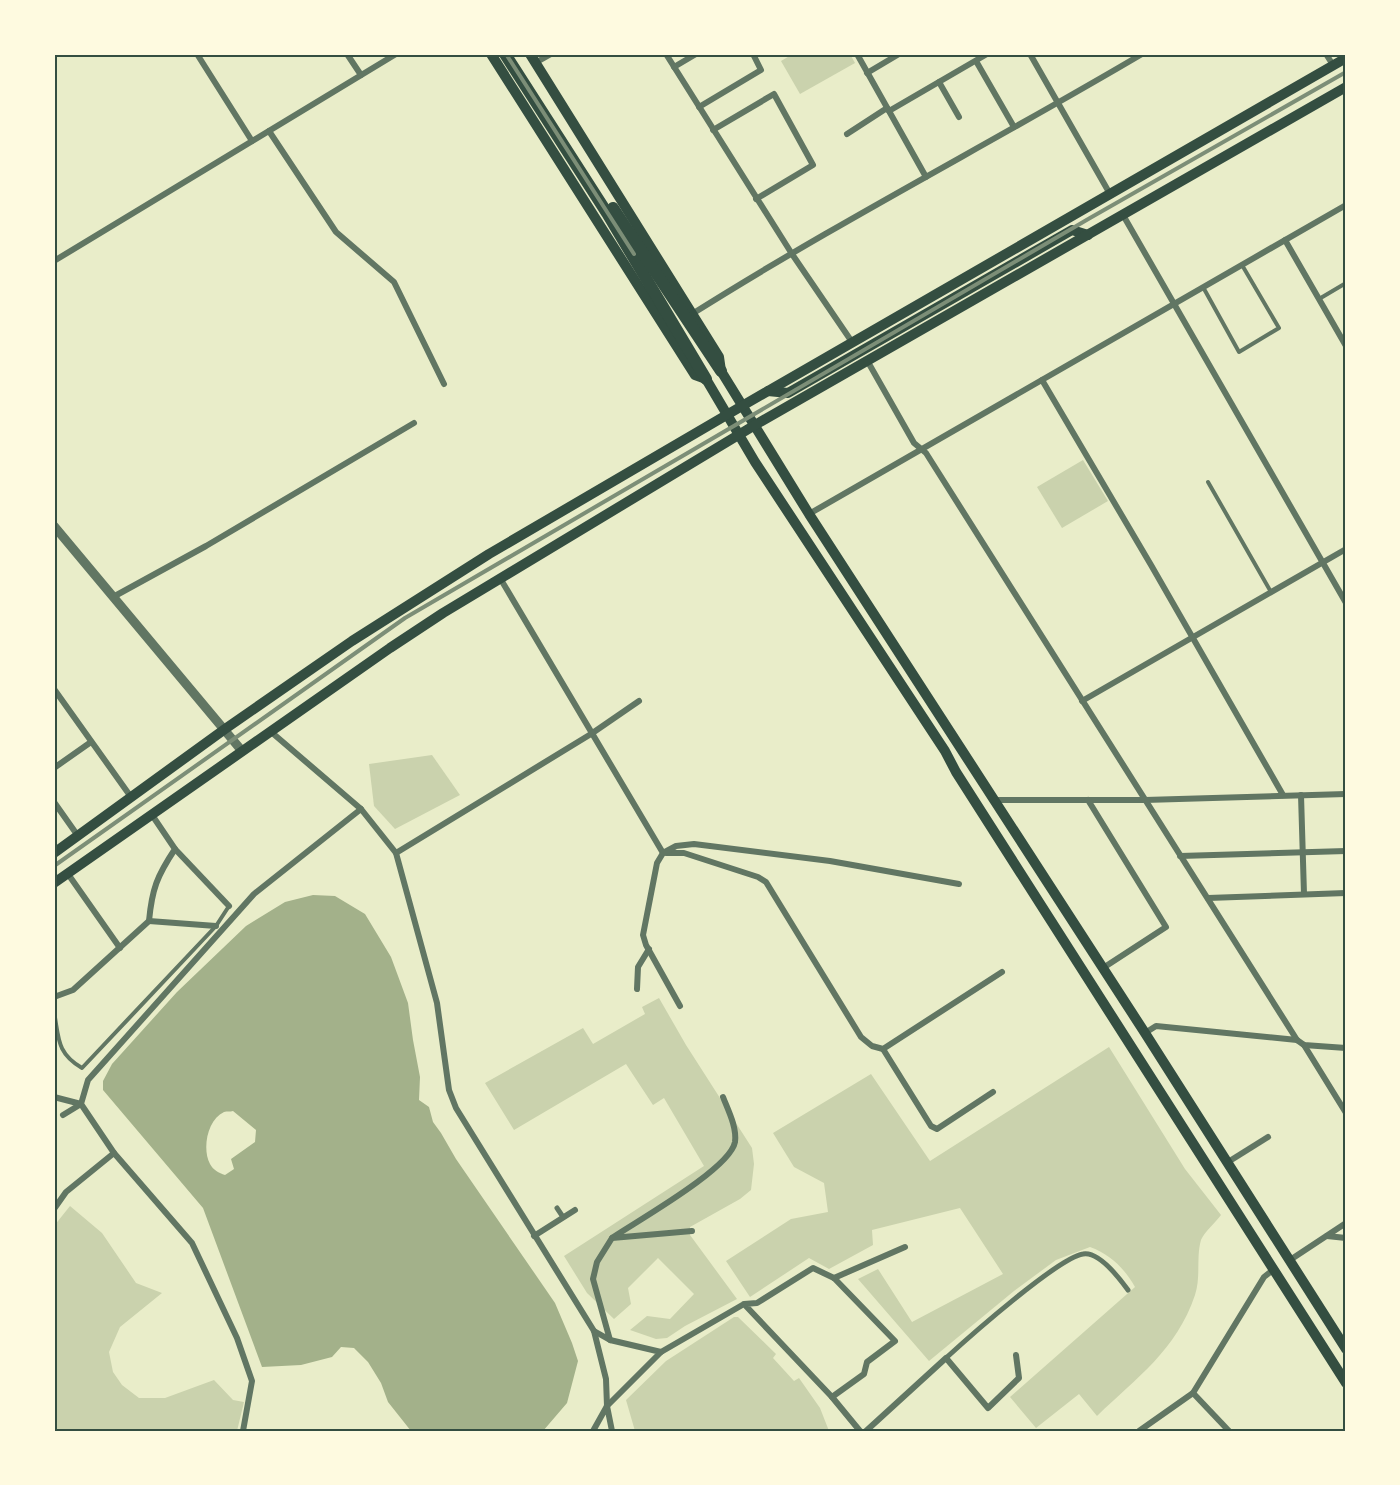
<svg xmlns="http://www.w3.org/2000/svg" width="1400" height="1485" font-family="Raleway,sans-serif">
	<style>
		.green { fill: #cad2ad }
		.water { fill: #a3b18a; fill-rule: evenodd }
		.lines { fill: none; stroke-linecap: round; stroke-linejoin: round }
		.service { stroke: #617663; stroke-width: 4 }
		.pedestrian { stroke: #617663; stroke-width: 5 }
		.minor { stroke: #617663; stroke-width: 6 }
		.tertiary { stroke: #617663; stroke-width: 9 }
		.secondary { stroke: #344e41; stroke-width: 10 }
		.trunk { stroke: #344e41; stroke-width: 12 }
		.rail { stroke: #7c8e77; stroke-width: 4 }
		.neatline { fill: none; stroke: #344e41; stroke-width: 2 }
	</style>
	<rect width="100%" height="100%" fill="#e9edc9"/>
	<g class="green">
		<path d="M793,54h57l5,9 -55,31 -19,-33z"/>
		<path d="M1083,460l25,41 -46,27 -25,-41z"/>
		<path d="M432,755l28,40 -65,34 -21,-23 -5,-42z"/>
		<path d="M659,998l27,47 66,103 2,16 -3,26 -11,9 -50,28v8l47,64 -52,27 -18,12 -11,1 -26,-9 17,-14 23,3 24,-25 -36,-36 -30,30 3,16 -17,15 -27,-26 -23,-37 140,-90 -40,-68 -11,7 -27,-41 -112,66 -29,-47 98,-55 10,16 52,-30 -3,-7z"/>
		<path d="M1109,1047l76,122 36,46c-5,7 -17,17 -20,25 -5,17 0,37 -6,55 -19,56 -58,82 -98,121l-18,-22 -43,34 -26,-31 125,-110c-10,-18 -25,-33 -45,-40l-34,13 -42,31 -85,70 -71,-82 20,-10 34,53 91,-48 -43,-66 -88,22 1,15 -44,24 -20,-11 -59,39 -24,-36 65,-42 37,-7 -4,-29 -30,-16 -21,-34 98,-59 59,87z"/>
		<path d="M70,1206l32,27 34,50 26,10 -42,34 -11,25 4,20 9,13 17,13h26l49,-18 19,20 11,2 -7,29h-183v-205z"/>
		<path d="M734,1317h4l38,37 -3,4 21,23 5,-3 21,30 9,23h-194l-9,-31 40,-39z"/>
	</g>
	<path class="water" d="M313,895l22,1 30,18 26,43 17,46 5,37 7,37 -1,23 10,7 4,15 8,11 15,26 99,144 17,40 6,18 -11,42 -24,28h-132l-23,-29 -7,-19 -13,-21 -14,-14 -13,-1 -9,10 -31,8 -39,2 -59,-159 -100,-118v-9l9,-17 65,-72 69,-66 39,-24zM233,1111l23,19 -1,12 -24,17 3,10 -9,6c-6,-2 -12,-5 -15,-11 -8,-15 -3,-44 14,-52 3,-1 6,0 9,-1z"/>
	<g class="lines">
		<g class="service">
			<path d="M1203,287l36,65 40,-24 -37,-63"/>
			<path d="M1319,299l27,-16"/>
			<path d="M1208,482l63,110"/>
			<path d="M54,1012c5,25 2,41 28,56l134,-142 13,-20"/>
		</g>
		<g class="pedestrian">
			<path d="M557,1208l6,9"/>
			<path d="M946,1358c23,-21 112,-100 137,-104 16,-3 37,25 45,36"/>
		</g>
		<g class="minor">
			<path d="M197,54l55,87"/>
			<path d="M347,54l14,21"/>
			<path d="M666,54l126,200 60,88"/>
			<path d="M857,54l69,123"/>
			<path d="M1030,54l80,140"/>
			<path d="M1326,54l7,11"/>
			<path d="M976,61l38,66"/>
			<path d="M535,63l16,-9"/>
			<path d="M674,67l22,-13"/>
			<path d="M867,73l32,-19"/>
			<path d="M939,82l20,35"/>
			<path d="M699,107l62,-37 -8,-16"/>
			<path d="M889,111l98,-57"/>
			<path d="M713,130l61,-36 39,71 -57,34"/>
			<path d="M269,131l67,101 58,50 50,102"/>
			<path d="M847,134l40,-26"/>
			<path d="M1123,215l223,388"/>
			<path d="M1285,240l61,106"/>
			<path d="M54,261l342,-207"/>
			<path d="M692,314c146,-92 301,-172 450,-260"/>
			<path d="M868,362l46,81 12,10 371,587"/>
			<path d="M1042,380l109,185 132,230"/>
			<path d="M809,514l537,-309"/>
			<path d="M500,578l163,275"/>
			<path d="M113,597l93,-51 208,-123"/>
			<path d="M54,689l77,108"/>
			<path d="M1082,701l264,-152"/>
			<path d="M270,731l91,78"/>
			<path d="M54,768l37,-26"/>
			<path d="M1301,795l3,99"/>
			<path d="M995,800h150l201,-6"/>
			<path d="M1088,800l78,127 -63,41"/>
			<path d="M54,802l24,34"/>
			<path d="M175,849l54,57"/>
			<path d="M396,853l195,-119 48,-33"/>
			<path d="M666,853h18l74,24 8,5 95,155 11,9 11,3 119,-77"/>
			<path d="M1180,856l166,-5"/>
			<path d="M68,874l52,74"/>
			<path d="M1208,898l138,-5"/>
			<path d="M149,921l67,5"/>
			<path d="M637,989l1,-22 11,-18"/>
			<path d="M54,997l19,-7 76,-69c3,-32 8,-45 26,-72l-23,-34"/>
			<path d="M680,1006l-34,-61 -3,-10 14,-72 6,-10 13,-7 18,-2 136,17 129,23"/>
			<path d="M1145,1033l11,-7 141,14 7,5 42,3"/>
			<path d="M1304,1045l42,68"/>
			<path d="M883,1049l48,77 6,3 56,-37"/>
			<path d="M54,1097l27,7"/>
			<path d="M63,1115l18,-11"/>
			<path d="M1228,1162l40,-25"/>
			<path d="M54,1209l12,-17 48,-39"/>
			<path d="M692,1231l-80,7c25,-17 118,-69 123,-96 2,-15 -7,-32 -12,-45"/>
			<path d="M534,1236l41,-26"/>
			<path d="M1327,1236l19,2"/>
			<path d="M1290,1260l56,-37"/>
			<path d="M834,1278l71,-31"/>
			<path d="M594,1331l16,9 -17,-61 4,-17 15,-24"/>
			<path d="M661,1352l83,-48 88,93 32,-23 3,-12 28,-21 -61,-63 -21,-10 -56,35 -13,1"/>
			<path d="M1193,1393l36,38"/>
			<path d="M832,1397l28,34"/>
			<path d="M607,1406l54,-54 -51,-12"/>
			<path d="M243,1431l9,-50 -15,-43 -45,-95 -78,-90 -33,-49 7,-24 166,-186 107,-85 35,44 41,150 12,87 7,18 138,223 12,48 1,27"/>
			<path d="M593,1431l14,-25 5,25"/>
			<path d="M866,1431l80,-73 42,50 31,-30 -3,-23"/>
			<path d="M1139,1431l54,-38 71,-116 9,-7"/>
		</g>
		<path class="tertiary" d="M54,526l188,225"/>
		<g class="secondary">
			<path d="M491,54l204,321 11,4 49,83 190,289 11,21 390,611"/>
			<path d="M530,54l189,303 2,14 88,143 336,519 201,316"/>
			<path d="M768,391l20,2 284,-163 16,5"/>
			<path d="M54,853l171,-124 127,-88 137,-87 253,-148 604,-348"/>
			<path d="M54,883l336,-235 53,-35 312,-188 591,-338"/>
		</g>
		<g class="trunk">
			<path d="M505,54l102,159 99,166"/>
			<path d="M613,208l108,163"/>
		</g>
		<g class="rail">
			<path d="M506,54l128,200"/>
			<path d="M54,866l351,-248 685,-400 256,-146"/>
		</g>
	</g>
	<rect width="1400" height="1485" fill="none" stroke="#fefae0" stroke-width="111"/>
	<rect x="56" y="56" width="1288" height="1374" class="neatline"/>
</svg>
